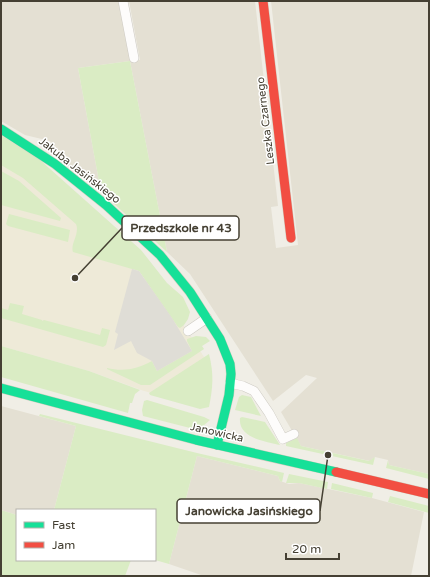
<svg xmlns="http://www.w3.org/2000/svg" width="430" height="577" font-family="'Varela Round',sans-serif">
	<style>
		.residential { fill: #e4e0d3 }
		.education { fill: #eeead8 }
		.green { fill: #daecc4 }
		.parking { fill: #dfddd6 }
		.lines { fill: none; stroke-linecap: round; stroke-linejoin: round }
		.lane-casing { stroke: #cecbc4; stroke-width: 10 }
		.fast-casing { stroke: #cfccbd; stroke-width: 10 }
		.jam-casing { stroke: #cfccbd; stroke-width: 10 }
		.lane { stroke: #fdfcfb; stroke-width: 9 }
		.fast { stroke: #16e098; stroke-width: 9 }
		.jam { stroke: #f24e42; stroke-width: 9 }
		.labels { text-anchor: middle; stroke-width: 3; stroke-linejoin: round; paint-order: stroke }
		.street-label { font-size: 11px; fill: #454033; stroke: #fff }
		.leader { fill: none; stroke: #454033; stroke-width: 1.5 }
		.callout-dot { fill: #454033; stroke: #fff; stroke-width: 1.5 }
		.callout { fill: #fff; stroke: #454033; stroke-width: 1.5 }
		.callout-label { font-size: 12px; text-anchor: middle; font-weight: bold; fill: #454033 }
	</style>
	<rect width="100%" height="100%" fill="#f0eee6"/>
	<g class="residential">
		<path d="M1,1h118l12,60 9,-1 -11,-59h126l23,205 -7,1 5,41 22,-3 -27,-244h158v473l-40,-9 -1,-5 -13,-3 -5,4 -69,-15 -20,-34 36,-34 -11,-3 -33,26 -83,-127 -23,-22 -37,-191 -52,7 23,124 -39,-31 -12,-20 -25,-6 -24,-14z"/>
		<path d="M1,406l75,20 -22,84h-37v5l-16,-5z"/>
		<path d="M197,456l81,20 2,5 9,3 10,-1 73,15 52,14 -13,64h-207l-35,-12z"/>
	</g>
	<path class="education" d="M1,146l167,155 36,56 -3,49 -57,-15 -55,-20 -88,-25z"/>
	<g class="green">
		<path d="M130,61l37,191 -66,-60 -23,-124z"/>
		<path d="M1,135l39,25 101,90 26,33 16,14 7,15 -2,7 -4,6 -4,3 -2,-1 -39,-56 -66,-19c-3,-8 7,-18 3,-28l-53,-46 -22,-13z"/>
		<path d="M1,171l18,10 42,37 -1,3 -59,-16z"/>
		<path d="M9,214l61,16 -2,12 -60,-16 -2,-2z"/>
		<path d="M10,303l14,3 -2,8 20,6v1l2,-1 56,15 2,-7 8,2 -4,15 -3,2 -102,-29v-10l7,2z"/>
		<path d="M196,336l10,1 4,4 -8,5 2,3 -54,36h-9l-34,-16v-1c17,4 30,1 45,-7l5,10 35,-20 -5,-10v-2z"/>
		<path d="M1,346l88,25 51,19 -5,4 -3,9h-2l-2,10 -127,-36z"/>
		<path d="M209,354c5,20 4,33 0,53l-9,2 -50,-14 -1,-2z"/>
		<path d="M242,395l9,2 10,19 -26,-6 4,-13z"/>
		<path d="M147,400l57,17 6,3 -7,6 -9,3 -51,-13 -1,-6 2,-9z"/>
		<path d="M40,414l157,39 87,20 -2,9 -2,-1 -2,-5 -81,-20 -28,108 -14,-4v-50h-101l22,-84 -37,-10z"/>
		<path d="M242,417l23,5 15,23c-14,-4 -42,-6 -40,-27z"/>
		<path d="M297,438l4,8 68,15 6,-4 -2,8 -87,-19v-3z"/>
		<path d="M388,460l1,5 40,9v5l-43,-11z"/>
		<path d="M289,474l39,8 -1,7 -28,-6h-13z"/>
		<path d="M332,483l41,10 -1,5 -41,-9z"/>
		<path d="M390,496l39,10v7l-41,-11z"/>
		<path d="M1,510l16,5v45h114l-6,16h-124z"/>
	</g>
	<path class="parking" d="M132,269l7,2 33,47 20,33 -35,20 -5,-10 -15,-8 -6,-12 -17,9 4,-16 -3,-2z"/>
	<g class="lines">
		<defs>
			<g id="lane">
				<path d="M123,1l11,57"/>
				<path d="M188,331l19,-13"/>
				<path d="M230,383l13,3 11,5 15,22 14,26 11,-5"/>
			</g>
			<g id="fast">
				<path d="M1,129l54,35 51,41 54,50 30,37 30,47 10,25 1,10 -2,21 -12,50"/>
				<path d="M1,388l195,52 140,32"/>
			</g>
			<g id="jam">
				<path d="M263,1l28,237"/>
				<path d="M336,472l93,22"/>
			</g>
		</defs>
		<use href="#lane" class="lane-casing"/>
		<use href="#fast" class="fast-casing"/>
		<use href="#jam" class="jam-casing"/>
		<use href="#lane" class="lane"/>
		<use href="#fast" class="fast"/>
		<use href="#jam" class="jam"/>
	</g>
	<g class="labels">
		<g class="street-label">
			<text transform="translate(265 121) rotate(-97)" y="4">Leszka Czarnego</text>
			<text transform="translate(80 170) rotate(38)" y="4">Jakuba Jasińskiego</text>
			<text transform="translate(217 432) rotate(13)" y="4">Janowicka</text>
		</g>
	</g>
	<path class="leader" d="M75 278L122 228M328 455L320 511"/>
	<g class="callout-dot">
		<circle cx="75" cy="278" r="4"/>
		<circle cx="328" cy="455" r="4"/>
	</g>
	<g class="callout">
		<rect x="122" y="216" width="117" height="24" rx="4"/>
		<rect x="177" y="499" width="143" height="24" rx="4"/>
	</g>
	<g class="callout-label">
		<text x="181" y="232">Przedszkole nr 43</text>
		<text x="249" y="515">Janowicka Jasińskiego</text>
	</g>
	<rect width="430" height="577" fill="none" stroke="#454033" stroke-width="4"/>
	<rect x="16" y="509" width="140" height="52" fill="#ffffff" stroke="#b5b3ad"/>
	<rect x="24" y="522" width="20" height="6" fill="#16e098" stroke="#b5b3ad"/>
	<text x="52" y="529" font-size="12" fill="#454033">Fast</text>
	<rect x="24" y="542" width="20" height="6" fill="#f24e42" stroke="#b5b3ad"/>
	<text x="52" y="549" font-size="12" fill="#454033">Jam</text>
	<path d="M286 553v6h53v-6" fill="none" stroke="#454033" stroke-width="2"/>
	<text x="292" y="553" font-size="12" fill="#454033" stroke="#ffffff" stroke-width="3" paint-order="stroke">20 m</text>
</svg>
